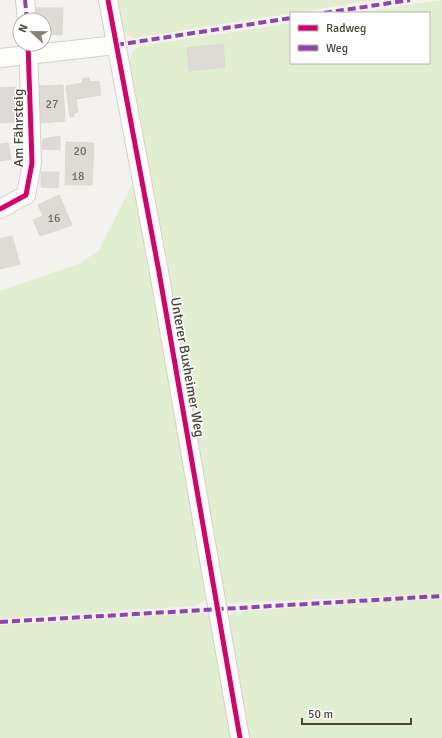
<svg xmlns="http://www.w3.org/2000/svg" width="442" height="738" font-family="Signika,sans-serif">
	<style>
		.green { fill: #e1eecf }
		.building { fill: #dedbd6; stroke: #dcd9d4 }
		.lines { fill: none; stroke-linecap: round; stroke-linejoin: round }
		.minor-casing { stroke: #d2d0cb; stroke-width: 20 }
		.minor { stroke: #fdfdfc; stroke-width: 18 }
		.quiet { stroke: #8e44ad; stroke-width: 4; stroke-dasharray: 8 4; stroke-linecap: butt }
		.cycleway-casing { stroke: #fff; stroke-width: 8 }
		.cycleway { stroke: #d6006c; stroke-width: 5 }
		.labels { text-anchor: middle; stroke-width: 3; stroke-linejoin: round; paint-order: stroke }
		.number-label { font-size: 12px; fill: #706a61 }
		.street-label { font-size: 14px; fill: #4b4439; stroke: #fff }
	</style>
	<rect width="100%" height="100%" fill="#f4f2ee"/>
	<g class="green">
		<path d="M118,0h257l-240,38c-17,-3 -15,-24 -17,-38z"/>
		<path d="M442,0v594l-212,9 -6,-2 -95,-534c1,-11 2,-16 12,-21l150,-23v40h138v-50h-76z"/>
		<path d="M135,179l72,414 -2,7 -10,6 -195,13v-328l81,-28 18,-13z"/>
		<path d="M442,599v139h-196l-20,-120 8,-6 150,-11z"/>
		<path d="M197,613h11l3,2 23,123h-234v-113z"/>
	</g>
	<g class="building">
		<path d="M35,8h28l-1,27 -18,-1v-14h-9z"/>
		<path d="M223,44l2,23 -36,4 -2,-23z"/>
		<path d="M89,78l1,4 9,-1 2,14 -25,4 2,13 -4,1v4h-4l-4,-31 17,-3 -1,-4z"/>
		<path d="M63,85l2,36 -25,2 -1,-37z"/>
		<path d="M16,87l2,35 -18,1v-35z"/>
		<path d="M60,136v14l-18,-1 1,-10z"/>
		<path d="M66,142l28,1 -2,42h-27z"/>
		<path d="M8,143l3,16 -11,2v-17z"/>
		<path d="M41,172h18l-1,16 -17,-1z"/>
		<path d="M59,195l13,30 -32,11 -7,-16 10,-4 -5,-11z"/>
		<path d="M12,236l8,28 -20,5v-30z"/>
	</g>
	<g class="lines">
		<defs>
			<g id="minor">
				<path d="M25,0l2,20"/>
				<path d="M108,0l51,272 81,466"/>
				<path d="M0,58l116,-13"/>
				<path d="M0,209l26,-14 6,-32 -4,-119"/>
			</g>
		</defs>
		<use href="#minor" class="minor-casing"/>
		<use href="#minor" class="minor"/>
		<g class="quiet">
			<path d="M25,0l2,20"/>
			<path d="M324,13l86,-13"/>
			<path d="M116,45l175,-27"/>
			<path d="M0,622l442,-26"/>
		</g>
		<defs>
			<g id="cycleway">
				<path d="M108,0l51,272 81,466"/>
				<path d="M0,209l26,-14 6,-32 -4,-119"/>
			</g>
		</defs>
		<use href="#cycleway" class="cycleway-casing"/>
		<use href="#cycleway" class="cycleway"/>
	</g>
	<g class="labels">
		<g class="number-label">
			<text x="52" y="108">27</text>
			<text x="80" y="155">20</text>
			<text x="78" y="180">18</text>
			<text x="54" y="222">16</text>
		</g>
		<g class="street-label">
			<text transform="translate(18 128) rotate(-90)" y="5">Am Fährsteig</text>
			<text transform="translate(188 367) rotate(80)" y="5">Unterer Buxheimer Weg</text>
		</g>
	</g>
	<rect x="290" y="12" width="140" height="52" fill="#ffffff" stroke="#b7b4b0"/>
	<rect x="298" y="25" width="20" height="6" fill="#d6006c" stroke="#b7b4b0"/>
	<text x="326" y="32" font-size="12" fill="#4b4439">Radweg</text>
	<rect x="298" y="45" width="20" height="6" fill="#8e44ad" stroke="#b7b4b0"/>
	<text x="326" y="52" font-size="12" fill="#4b4439">Weg</text>
	<g transform="translate(32 32) rotate(292)"><circle r="19" fill="#ffffff" stroke="#b7b4b0"/>
	<path d="M0-3L7 15L0 10L-7 15Z" fill="#868178"/>
	<text y="-6" font-size="11" font-weight="bold" text-anchor="middle" fill="#4b4439">N</text>
	</g>
	<path d="M302 718v6h109v-6" fill="none" stroke="#4b4439" stroke-width="2"/>
	<text x="308" y="718" font-size="12" fill="#4b4439" stroke="#ffffff" stroke-width="3" paint-order="stroke">50 m</text>
</svg>
